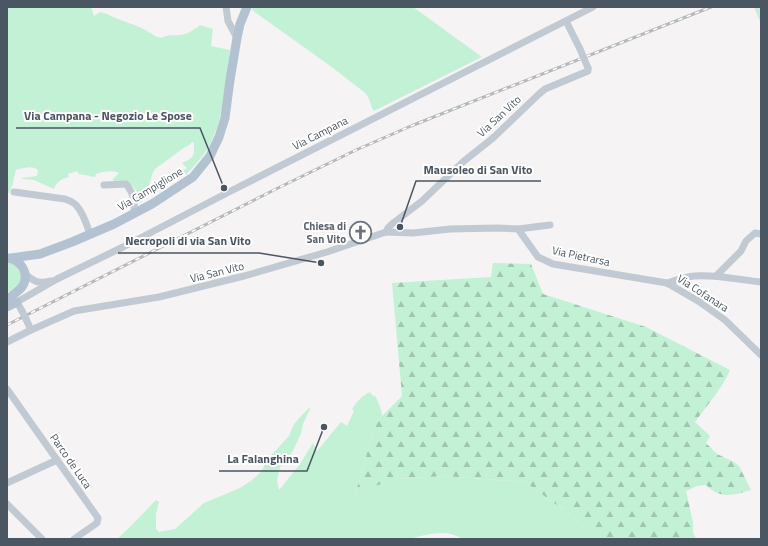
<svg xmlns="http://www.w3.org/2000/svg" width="768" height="546" font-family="'Titillium Web',sans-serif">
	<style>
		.green { fill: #c3f1d5 }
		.forest { fill: url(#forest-firs) }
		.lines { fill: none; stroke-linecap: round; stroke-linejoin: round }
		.minor { stroke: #c1cad2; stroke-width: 7 }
		.major { stroke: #b3c2d1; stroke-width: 9 }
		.rail-casing { stroke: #b5b8bd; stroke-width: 3 }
		.rail { stroke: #fff; stroke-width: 1.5; stroke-dasharray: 4.5; stroke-linecap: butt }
		.minor-bridge { stroke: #c1cad2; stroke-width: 7 }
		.labels { text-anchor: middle; stroke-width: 4; stroke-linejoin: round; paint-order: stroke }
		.street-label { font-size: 11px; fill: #4a5661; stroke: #fff }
		.worship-label { font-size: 11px; font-weight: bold; fill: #5b616d; stroke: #fff; text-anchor: end }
		.leader { fill: none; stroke: #4a5661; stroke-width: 1.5 }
		.callout-dot { fill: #4a5661; stroke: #fff; stroke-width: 1.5 }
		.callout-label { font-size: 12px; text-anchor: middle; font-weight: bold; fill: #4a5661; stroke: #fff; stroke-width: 4; stroke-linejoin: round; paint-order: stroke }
	</style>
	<defs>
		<pattern id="forest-firs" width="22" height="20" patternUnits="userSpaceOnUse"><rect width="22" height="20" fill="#c3f1d5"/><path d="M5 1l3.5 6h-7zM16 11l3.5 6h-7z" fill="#a0c6b0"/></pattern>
	</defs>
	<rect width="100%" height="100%" fill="#f5f3f3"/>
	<g class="green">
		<path d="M7,7h84l3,9 6,-4 7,2 6,3 29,11 13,8 6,2c8,-4 11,-2 19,-3 7,-1 15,-5 20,-10l13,4 -2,17 19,4c-4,32 -5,67 -21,96 -6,11 -15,20 -23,29l-3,-4 4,-3 -5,-5c13,-5 12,-8 12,-20l-2,-1 -4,4 -3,1 -30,22 -2,3 -6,20 -7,7 -6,-12 -3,-2 -5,-3h-9l-5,-2 7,-7c-5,-3 -17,-2 -23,1l-1,3 -16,-3 -2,-3 -9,3 1,3c-8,2 -13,5 -15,12l-20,-9 -12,-1v-1l15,-2 1,-6c-6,-5 -15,-2 -22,0l-4,16 -5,10z"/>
		<path d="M253,7h160l69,50 -108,54c-5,-6 -2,-11 -10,-19l-35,-27 -77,-55z"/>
		<path d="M754,7h7v17z"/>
		<path d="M7,260l8,3 7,13c-3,9 -5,14 -15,16z"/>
		<path d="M370,392l2,3 4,2c2,6 6,12 6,19l-6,6 -21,73 17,-8 26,-8 46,-3 81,6 47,34 26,23h-135c-4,-2 -8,-4 -12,-5 -13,-3 -29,2 -42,5h-292c14,-12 26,-26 39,-39l3,2 -3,12v15l3,3 16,-3 29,-26 36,-15 12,-8 9,-8 7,-13 21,-23 5,-12 8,-9 7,-7 2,-1 -8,17 -2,9 -8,18 -13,16 -3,13 2,10 21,-26 13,-21 4,8 24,-29 6,4 7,-15 -2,-2c5,-8 10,-13 18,-17z"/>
	</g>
	<path class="forest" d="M493,263l38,1 12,30 103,33 84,43c-8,19 -23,35 -35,52l15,14 -4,7 11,11 17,8 5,4 12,24c-17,5 -30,10 -45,-5l-9,1 -11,5 7,31v10l3,7h-98l-26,-23 -47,-34 -81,-6 -46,3 -26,8 -17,8 21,-73 26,-26 -10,-113 99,-6z"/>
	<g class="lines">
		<g class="minor">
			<path d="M226,7l2,14 9,17"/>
			<path d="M566,21l14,28"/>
			<path d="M104,185l22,-1c8,10 9,17 8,30"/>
			<path d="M14,192l51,7c3,1 8,3 11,6 7,7 11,20 14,29"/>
			<path d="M518,229l32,-4"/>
			<path d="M386,232l27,1 37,-4 47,-1 21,1 20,28 15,7 114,19c9,-3 18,-6 27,-7 22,-2 45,4 67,6"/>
			<path d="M25,274c10,8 13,10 26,7"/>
			<path d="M716,276l25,-25 5,-10 9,-8 6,1"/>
			<path d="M667,283l31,18 27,19 36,35"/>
			<path d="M22,311l-5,-9 40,-23 66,-32 104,-54 366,-186"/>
			<path d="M31,330l43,-19 85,-14 85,-21 83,-24 59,-20 2,-4 4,-4 30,-23 42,-40 29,-23 46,-44 6,-5 43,-18v-3"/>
			<path d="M7,342l24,-12 -5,-11"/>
			<path d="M7,389l91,129 -1,5 -23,16"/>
			<path d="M7,483l50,-23"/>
			<path d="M7,504l35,35"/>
		</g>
		<g class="major">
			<path d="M11,258l29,-4 32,-12 42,-18 38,-20 41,-27 17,-21 9,-19 6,-19 5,-38 7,-42 3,-14 7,-17"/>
			<path d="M7,300c4,-4 12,-9 15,-13 8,-12 0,-27 -14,-29"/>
			<path d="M7,307l10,-5"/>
		</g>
		<defs>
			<path id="rail" d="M7,325l269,-136 80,-39 55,-24 300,-119"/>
		</defs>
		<use href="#rail" class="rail-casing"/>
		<use href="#rail" class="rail"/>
		<g class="minor-bridge">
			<path d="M580,49l8,19"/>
			<path d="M22,311l4,8"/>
		</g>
	</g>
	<defs>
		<symbol id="church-ring" viewBox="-11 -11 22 22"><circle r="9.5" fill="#fff" stroke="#6b7280" stroke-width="1.5"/><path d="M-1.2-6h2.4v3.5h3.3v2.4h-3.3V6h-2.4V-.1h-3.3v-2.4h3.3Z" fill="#6b7280"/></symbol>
	</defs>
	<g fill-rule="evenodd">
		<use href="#church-ring" x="348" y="220" width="25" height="25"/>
	</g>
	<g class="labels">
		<g class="street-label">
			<text transform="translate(499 116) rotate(-43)" y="4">Via San Vito</text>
			<text transform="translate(320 133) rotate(-27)" y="4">Via Campana</text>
			<text transform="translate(150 189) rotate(-31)" y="4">Via Campiglione</text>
			<text transform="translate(581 256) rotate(12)" y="4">Via Pietrarsa</text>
			<text transform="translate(217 272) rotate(-14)" y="4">Via San Vito</text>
			<text transform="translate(703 293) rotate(33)" y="4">Via Cofanara</text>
			<text transform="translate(71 461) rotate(55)" y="4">Parco de Luca</text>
		</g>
		<g class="worship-label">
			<text x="346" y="230">Chiesa di<tspan x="346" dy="13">San Vito</tspan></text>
		</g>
	</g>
	<path class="leader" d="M224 188L200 128H16M400 227L416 181H541M321 263L259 253H118M324 427L307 471H219"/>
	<g class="callout-dot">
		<circle cx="224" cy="188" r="4"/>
		<circle cx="400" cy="227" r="4"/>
		<circle cx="321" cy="263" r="4"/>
		<circle cx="324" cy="427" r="4"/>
	</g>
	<g class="callout-label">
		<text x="108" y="120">Via Campana - Negozio Le Spose</text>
		<text x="478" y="174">Mausoleo di San Vito</text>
		<text x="188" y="245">Necropoli di via San Vito</text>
		<text x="263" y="463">La Falanghina</text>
	</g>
	<rect width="768" height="546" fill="none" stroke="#4a5661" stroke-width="16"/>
</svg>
